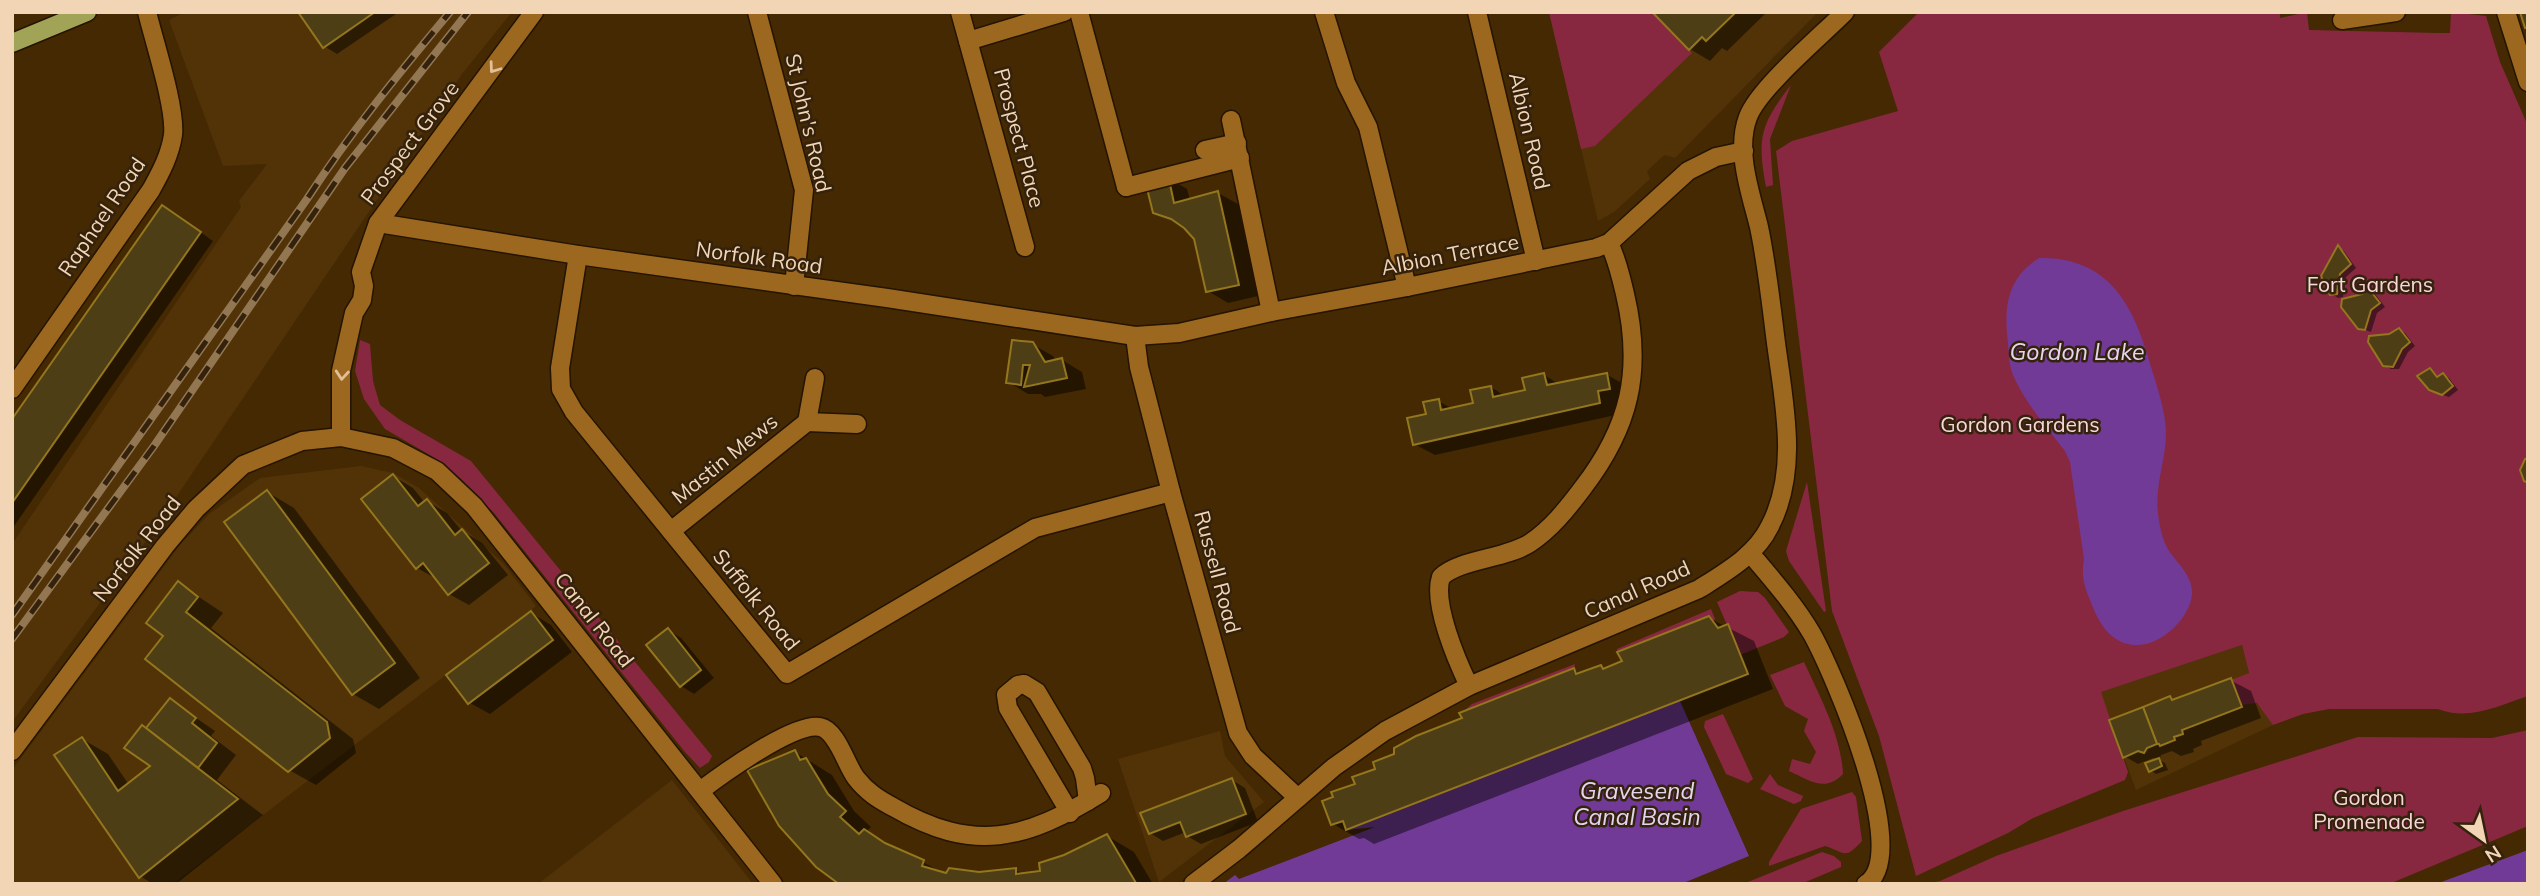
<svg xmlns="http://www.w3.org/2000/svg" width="2540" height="896" font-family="Mulish,sans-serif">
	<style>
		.built { fill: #513307 }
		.green { fill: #882840 }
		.water { fill: #723a97 }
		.shadow { fill: #0007 }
		.building { fill: #4d3e16; stroke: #93761d; stroke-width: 2 }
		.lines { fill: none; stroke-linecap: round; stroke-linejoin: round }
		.pedestrian-casing { stroke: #241401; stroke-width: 21 }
		.minor-casing { stroke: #241401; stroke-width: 21 }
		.primary-casing { stroke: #241401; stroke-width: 21 }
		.pedestrian { stroke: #9c6820; stroke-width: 18 }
		.minor { stroke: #9c6820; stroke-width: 18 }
		.primary { stroke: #a1a457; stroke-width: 18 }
		.rail-casing { stroke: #937753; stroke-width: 8 }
		.rail { stroke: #34220d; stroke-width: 5; stroke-dasharray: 16; stroke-linecap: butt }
		.oneway { stroke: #e1bf97 }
		.labels { text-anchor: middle; stroke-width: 5; stroke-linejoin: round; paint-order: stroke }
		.street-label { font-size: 21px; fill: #f2d5b5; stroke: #34220d }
		.park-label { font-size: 21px; fill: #f7d7db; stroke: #34220d }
		.water-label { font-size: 23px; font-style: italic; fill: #e3d6ef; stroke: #34220d }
	</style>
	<rect width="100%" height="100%" fill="#452902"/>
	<g class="built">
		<path d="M185,12h327l-50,62 -306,453 -144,195v-178l229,-337 -2,-6 28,-37 -44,2 -54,-146z"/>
		<path d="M1549,12h269l-143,146 -10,-3 -4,3 -14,13 3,8 -36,33 -16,9z"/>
		<path d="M361,466l32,7 26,15 84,75 33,43 -363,278h-161v-114l168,-225 29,-31 51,-36z"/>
		<path d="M2242,645l7,28 -17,8 9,23 12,-2 8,3 12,20 -137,65 -36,-98z"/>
		<path d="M1220,731l5,25 39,46 -105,80 -41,-123z"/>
		<path d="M672,780l81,104h-215z"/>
	</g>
	<g class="green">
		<path d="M1549,12h103l40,41 -97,93 -14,3z"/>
		<path d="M1919,12h361v6l27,-6 2,18 129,3h12l1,-21 35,4 14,46 28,64v570c-30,10 -59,25 -90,13h-109l-26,5 -30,11 -16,-22 -16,2 -10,-25 18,-7 -7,-28 -141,47 27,80 -3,8 -92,38 -25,15 -92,43 -37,-140 -47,-125 -56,-460 16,-10 106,-30 -19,-59z"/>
		<path d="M1791,85l-21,54 3,46 -7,2c-9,-49 -6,-62 25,-102z"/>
		<path d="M360,340l10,4 3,37 7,24 20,15 71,41 241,295 -3,6 -9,6 -15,-16 -191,-239 -33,-34 -26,-21 -50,-29 -21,-30 -9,-28z"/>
		<path d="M1807,482l19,129 -2,1 -35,-51 -3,-10z"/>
		<path d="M1740,591l18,1 7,6 24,34 -5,5 -44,18 -23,-53z"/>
		<path d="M1711,609l4,10 -3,3 -4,-6 -91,36v-3z"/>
		<path d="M1804,662c16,35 37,73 39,112 -18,19 -34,6 -54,-3l3,-12 18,5 6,-12 -12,-21 4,-12 -23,-13 -15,-31z"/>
		<path d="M1575,664l-1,4 -111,44 9,-8z"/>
		<path d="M1723,714l30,65 -5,4 -22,-9 -22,-47 1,-6z"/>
		<path d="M2528,730v96l-139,58h-465l16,-3 56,-25 127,-45 235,-74 134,1z"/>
		<path d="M1770,774l8,11 25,11 -2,5 -7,3 -34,-15z"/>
		<path d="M1852,792l4,5 6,44c-18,19 -15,12 -37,5l-56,20v-4l32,-53z"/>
		<path d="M1822,852l12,4 7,6v5l-40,17h-58z"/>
	</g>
	<g class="water">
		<path d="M2039,258c73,-1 96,51 113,112 6,20 13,40 14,62 0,31 -13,54 -7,89 2,11 4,20 10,30 13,18 30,31 20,55 -12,28 -49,53 -77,30 -11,-9 -17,-23 -22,-36 -6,-14 -9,-26 -6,-41l-14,-97 -5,-11c-18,-24 -40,-48 -52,-76 -4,-10 -4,-21 -5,-32 -4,-35 -2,-64 31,-85z"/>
		<path d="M1680,701l69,155 -68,28h-458l12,-9 4,4 136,-52 -29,3z"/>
		<path d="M2528,850v34h-92z"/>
	</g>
	<g class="shadow">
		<path d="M301,12h98l-62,42 -13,-8z"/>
		<path d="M1654,12h113l-40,39 -5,-3 -12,13 -20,-12z"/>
		<path d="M1167,177l20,12 3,11 28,-7 20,11 20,92 -30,7 -20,-12 -12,-52 -10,-12 -32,-15z"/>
		<path d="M175,214l38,27 -201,288v-107z"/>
		<path d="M2338,248l6,3 12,17 -10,9 -3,20 -5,1 -6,-4z"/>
		<path d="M2369,291l6,3 10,13 -8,6 -6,19 -11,-4 3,-32z"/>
		<path d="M2399,330l6,3 10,13 -7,6 -9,17h-8l-7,-4 6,-29z"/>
		<path d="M1032,344l21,12 3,5 6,-1 20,12 4,17 -41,8 -4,-3h-13l-20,-12z"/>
		<path d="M2431,370l8,7 4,-2 6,3 9,12 -9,7 -12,-4z"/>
		<path d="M1606,374l21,12 3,14 -13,2 3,12 -185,41 -21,-11 14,-29 10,-14 15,8 22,-4 16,-18 14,9 22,-5 17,-16 15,9z"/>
		<path d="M393,476l20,12 12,15 2,-2 20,12 14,17 21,13 26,32 -39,30 -20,-11 -12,-15 -20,-11z"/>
		<path d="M267,492l27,16 126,170 -41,31 -26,-15z"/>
		<path d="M178,583l45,30 -12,15 142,111 3,14 -40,32 -27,-15 -124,-134z"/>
		<path d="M531,613l20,12 21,27 -82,62 -20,-11z"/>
		<path d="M1709,618l45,23 19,48 -399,155 -10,-6 -5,1 -26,-15 24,-39 20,-15 197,-100 6,4 20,-7 6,3z"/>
		<path d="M668,630l13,8 33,40 -20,16 -13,-8z"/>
		<path d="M2230,680l21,11 10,27 -60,23 1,4 -9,4 1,3 -13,4 -9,-5 -11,4 -2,5 -6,-2 -15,6 -14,-8 46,-58 5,3z"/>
		<path d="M170,700l45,31 -4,5 25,19 -19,25 46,35 -87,69h-23l-13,-8 -58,-137 26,15 21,31 24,-19 -6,-36z"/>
		<path d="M795,752l37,23 22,36 17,16 -5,5 79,42 71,-4 8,5 18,-2 65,-37 27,16 19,32h-311z"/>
		<path d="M2159,760l6,3 3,7 -12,4 -6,-4z"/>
		<path d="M1232,780l13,8 13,34 -57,22 -14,-8 -1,-4 -23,9 -13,-8z"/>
	</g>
	<g class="building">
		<path d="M298,12h77l-52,36z"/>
		<path d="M1652,12h84l-30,29 -4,-4 -13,13z"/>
		<path d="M2520,12h8v15l-3,1z"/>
		<path d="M1168,175l6,28 44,-12 21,94 -33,7 -12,-53 -10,-11 -13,-9 -18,-6 -8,-33z"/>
		<path d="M162,205l39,27 -189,271v-84z"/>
		<path d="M2338,245l13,19 -11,10 -3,20 -7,1 -9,-19z"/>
		<path d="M2369,289l11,14 -9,7 -6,20 -7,-1 -17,-22 1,-8 20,-5z"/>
		<path d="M2399,328l11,14 -8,7 -9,18 -10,-1 -15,-24 1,-6 20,-2z"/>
		<path d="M1012,340l21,2 12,20 17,-4 5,20 -43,9 6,-22h-7l-2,20 -15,-2z"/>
		<path d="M2430,368l7,9 6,-4 10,13 -11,9 -13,-5 -12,-14z"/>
		<path d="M1544,373l3,12 60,-12 3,16 -12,2 2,12 -187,42 -6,-27 19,-4 -3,-12 16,-3 2,11 32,-7 -3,-13 21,-4 2,11 32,-7 -3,-12z"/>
		<path d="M2528,458v25l-4,-2 -4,-11 5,-11z"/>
		<path d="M393,474l25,32 9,-7 28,36 7,-6 27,34 -41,32 -25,-32 -7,6 -55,-70z"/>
		<path d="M267,490l128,173 -43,32 -128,-173z"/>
		<path d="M178,581l20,16 -12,15 141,110 3,16 -42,34 -143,-113 18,-23 -17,-13z"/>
		<path d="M531,611l22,29 -85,64 -22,-29z"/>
		<path d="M1709,616l9,12 10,-4 20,50 -402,156 -3,-9 -12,4 -9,-24 11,-4 -2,-5 24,-8 -3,-7 23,-8 -2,-7 21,-8v-6l22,-12 46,-18 -3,-5 115,-45 2,6 25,-9 2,4 19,-8 -5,-9z"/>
		<path d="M668,628l33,42 -21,17 -34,-42z"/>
		<path d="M2231,678l11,29 -60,23 1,4 -9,3 1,3 -15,6 -1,-2h-2l-14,-37 27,-11 2,4z"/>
		<path d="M170,698l26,20 -4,5 25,20 -19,25 -52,-40z"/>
		<path d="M2143,707l14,37 -10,4 -3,5 -6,-2 -15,7 -14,-38z"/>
		<path d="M142,725l96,74 -99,79 -85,-123 28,-18 36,54 32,-25 -26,-18z"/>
		<path d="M795,750l5,10 6,-2 22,36 18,17 -6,6 19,17 5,-5 21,14 39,17 -2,6 24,7 3,-5 30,4 37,-4v6l24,-3 -1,-8 25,-8 43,-21 29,49 -297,1 -23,-17 -37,-41 -32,-56z"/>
		<path d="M2159,758l3,8 -13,6 -4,-9z"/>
		<path d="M1232,778l14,36 -60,23 -6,-15 -31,12 -9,-21z"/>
	</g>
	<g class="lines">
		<defs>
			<path id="pedestrian" d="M1126,187l114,-29"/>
			<g id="minor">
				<path d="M757,12l47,178 -10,96"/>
				<path d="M960,12l65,235"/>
				<path d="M1079,12l47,175"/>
				<path d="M1324,12l22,71 22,44 39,160"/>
				<path d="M1477,12l59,249"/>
				<path d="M2506,12l22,70"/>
				<path d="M2342,20l54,-8"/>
				<path d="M968,41l96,-29"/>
				<path d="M1231,120l40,192"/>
				<path d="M1205,150l32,-7"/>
				<path d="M378,223l200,32 309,43 248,38 44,-3 92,-21 136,-25 189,-39 13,-5 79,-72 28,-14 28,-6"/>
				<path d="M578,255l-18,113 1,21 13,23 213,262 248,-146 136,-36"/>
				<path d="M1135,336l4,31 32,125 67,241 15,23 45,42"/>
				<path d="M815,378l-8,44 50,2"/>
				<path d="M12,389l139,-199c10,-18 19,-35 22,-55 3,-27 -19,-94 -26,-123"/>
				<path d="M341,437v-66l13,-58 8,-13 2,-14 -3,-14 17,-49 156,-211"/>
				<path d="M671,531l136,-109"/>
				<path d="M1750,553c22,26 45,52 62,81 21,38 101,221 54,250"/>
				<path d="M1469,686c-12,-25 -37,-83 -28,-109 19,-18 64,-18 89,-34 21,-14 37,-34 52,-54 48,-62 61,-118 43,-195 -4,-17 -8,-35 -16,-51"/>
				<path d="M12,751l153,-205 31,-37 47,-44 59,-24 39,-4 52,11 44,23 37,35 299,378"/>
				<path d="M700,791c21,-16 94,-69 120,-64 17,3 26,38 36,51 11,14 22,21 37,29 81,47 132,33 208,-14"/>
				<path d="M1070,813l-62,-105 -2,-13 12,-10 6,-1 13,8 45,76 3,10 3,23"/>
				<path d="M1193,884l46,-35 95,-82 51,-36 84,-45 230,-97c27,-17 57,-34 71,-63 29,-56 14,-123 6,-183 -5,-39 -9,-78 -17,-116 -8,-33 -24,-76 -11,-110 11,-29 73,-81 97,-105"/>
			</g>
			<path id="primary" d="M12,43l75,-31"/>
		</defs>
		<use href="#pedestrian" class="pedestrian-casing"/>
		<use href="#minor" class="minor-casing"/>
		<use href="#primary" class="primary-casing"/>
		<use href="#pedestrian" class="pedestrian"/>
		<use href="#minor" class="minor"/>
		<use href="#primary" class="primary"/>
		<defs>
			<g id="rail">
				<path d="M12,615l295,-416c43,-66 92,-126 143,-187"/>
				<path d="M12,639l142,-193 191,-278 123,-156"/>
			</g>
		</defs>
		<use href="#rail" class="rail-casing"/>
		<use href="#rail" class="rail"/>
	</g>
	<defs><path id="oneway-chevron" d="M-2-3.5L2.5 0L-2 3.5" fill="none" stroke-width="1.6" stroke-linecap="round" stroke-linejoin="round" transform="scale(1.75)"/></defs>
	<g class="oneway">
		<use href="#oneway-chevron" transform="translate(494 68) rotate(126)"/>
		<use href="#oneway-chevron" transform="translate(342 375) rotate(95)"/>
	</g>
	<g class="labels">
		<g class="street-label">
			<text transform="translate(808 123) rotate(77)" y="7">St John's Road</text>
			<text transform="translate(1529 131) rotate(77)" y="7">Albion Road</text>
			<text transform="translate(1019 138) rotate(75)" y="7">Prospect Place</text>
			<text transform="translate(410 143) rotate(-53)" y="7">Prospect Grove</text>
			<text transform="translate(102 217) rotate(-56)" y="7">Raphael Road</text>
			<text transform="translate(1450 255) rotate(-11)" y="7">Albion Terrace</text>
			<text transform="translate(759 258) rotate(8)" y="7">Norfolk Road</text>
			<text transform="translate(725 459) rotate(-39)" y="7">Mastin Mews</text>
			<text transform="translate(137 549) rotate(-52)" y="7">Norfolk Road</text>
			<text transform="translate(1217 572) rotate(75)" y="7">Russell Road</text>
			<text transform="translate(1637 590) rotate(-24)" y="7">Canal Road</text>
			<text transform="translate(756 600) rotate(51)" y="7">Suffolk Road</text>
			<text transform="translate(594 620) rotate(52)" y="7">Canal Road</text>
		</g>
		<g class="park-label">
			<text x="2370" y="292">Fort Gardens</text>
			<text x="2020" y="432">Gordon Gardens</text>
			<text x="2369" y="805">Gordon<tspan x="2369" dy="24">Promenade</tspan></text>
		</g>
		<g class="water-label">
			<text x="2077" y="360">Gordon Lake</text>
			<text x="1637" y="799">Gravesend<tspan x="1637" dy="26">Canal Basin</tspan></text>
		</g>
	</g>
	<rect width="2540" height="896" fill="none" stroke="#f2d5b5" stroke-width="28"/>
	<g transform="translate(2484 840) rotate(147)" stroke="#34220d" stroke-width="5" paint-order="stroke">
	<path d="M0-5L12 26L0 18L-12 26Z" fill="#f2d5b5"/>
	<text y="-10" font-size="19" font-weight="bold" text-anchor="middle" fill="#f2d5b5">N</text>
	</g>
</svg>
